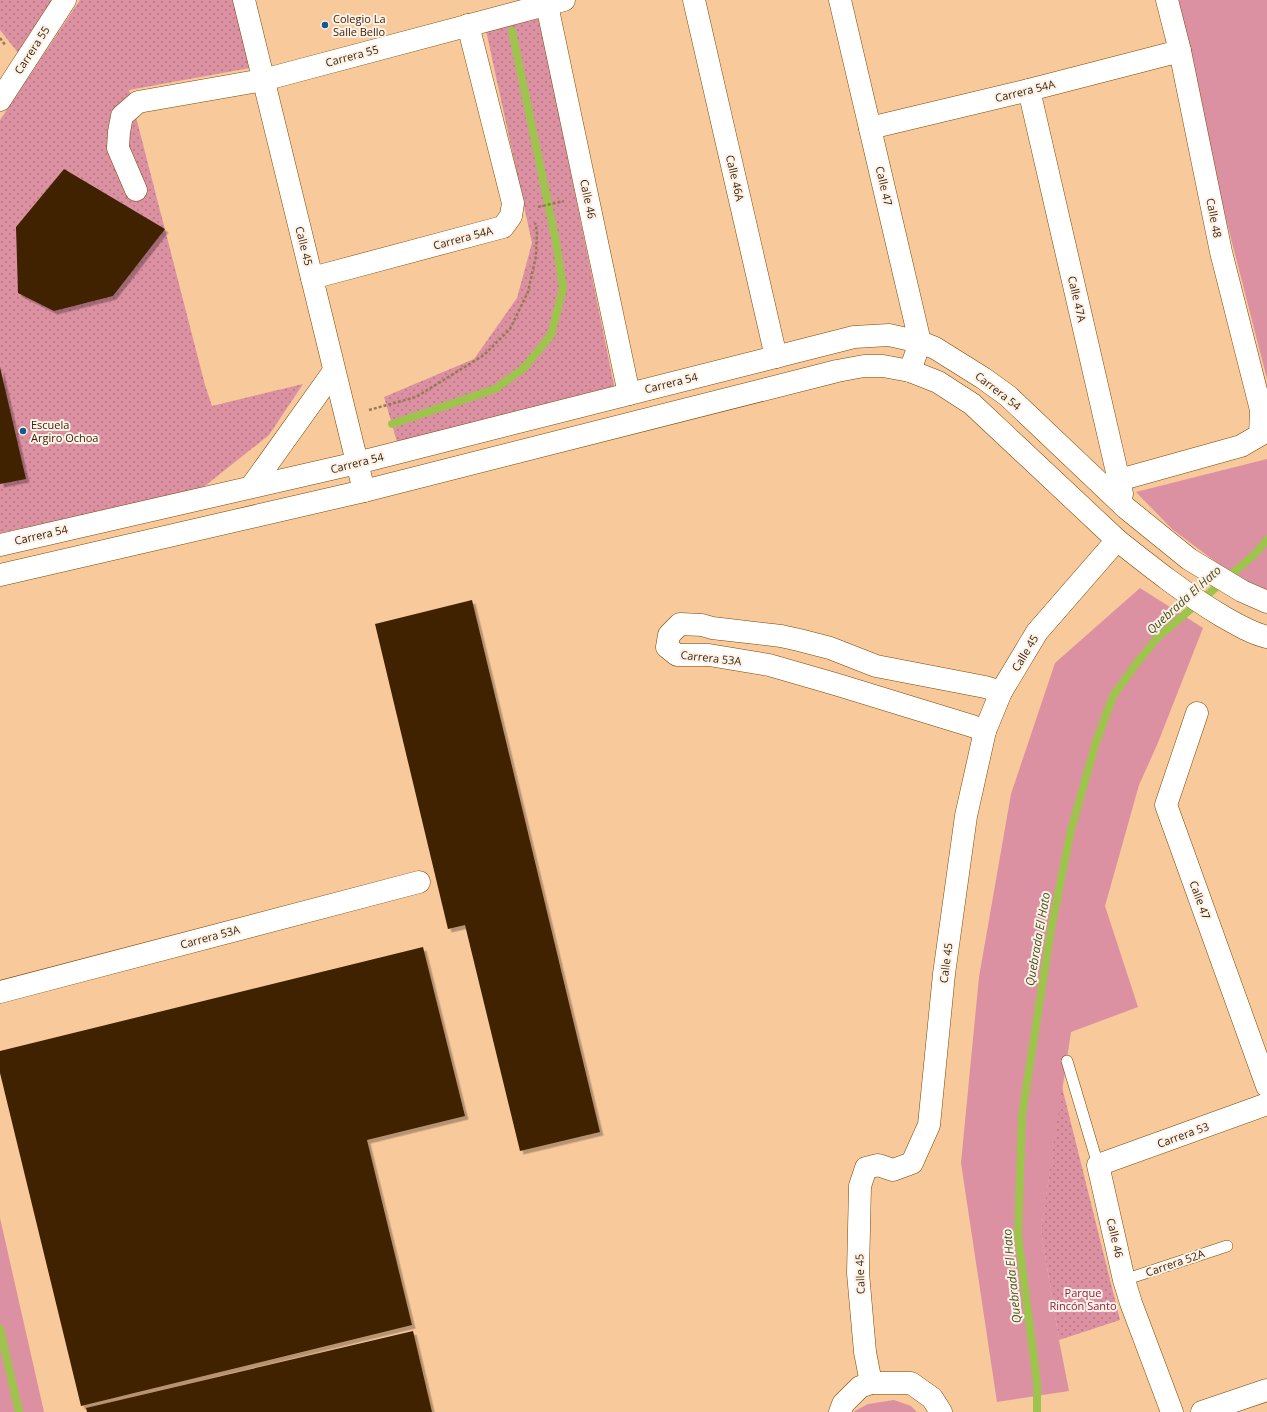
<svg xmlns="http://www.w3.org/2000/svg" width="1267" height="1412" font-family="'Open Sans',sans-serif">
	<style>
		.grass { fill: #db91a1 }
		.park { fill: url(#park-dots) }
		.lines { fill: none; stroke-linecap: round; stroke-linejoin: round }
		.stream { stroke: #9ec44e; stroke-width: 8 }
		.building { fill: #3f2303; filter: url(#shadow) }
		.lane-casing { stroke: #7a4700; stroke-width: 12 }
		.street-casing { stroke: #7a4700; stroke-width: 23 }
		.secondary-casing { stroke: #7a4700; stroke-width: 23 }
		.path { stroke: #9b7854; stroke-width: 2.5; stroke-dasharray: 3 2; stroke-linecap: butt }
		.lane { stroke: #fff; stroke-width: 11 }
		.street { stroke: #fff; stroke-width: 22 }
		.secondary { stroke: #fff; stroke-width: 22 }
		.poi-dot { fill: #115c8f; stroke: #fef1e6; stroke-width: 1.5 }
		.labels { text-anchor: middle; stroke-width: 4; stroke-linejoin: round; paint-order: stroke }
		.poi-label { font-size: 11px; fill: #351f07; stroke: #fef1e6; text-anchor: start }
		.street-label { font-size: 11px; fill: #351f07; stroke: #fef1e6 }
		.park-label { font-size: 11px; fill: #8d2046; stroke: #fef1e6 }
		.water-label { font-size: 12px; font-style: italic; fill: #425223; stroke: #fef1e6 }
	</style>
	<defs>
		<pattern id="park-dots" width="8" height="8" patternUnits="userSpaceOnUse"><rect width="8" height="8" fill="#db91a1"/><path d="M2 2h.1M6 6h.1" fill="none" stroke="#b27681" stroke-width="1.8" stroke-linecap="round"/></pattern>
		<filter id="shadow"><feDropShadow dx="3.5" dy="3.5" stdDeviation="0" flood-color="#0004"/></filter>
	</defs>
	<rect width="100%" height="100%" fill="#f8c99b"/>
	<g class="grass">
		<path d="M1170,0h97v379z"/>
		<path d="M1267,459v133l-31,-15 -64,-48 -36,-37z"/>
		<path d="M1140,588l63,40 -46,117 -18,40 -34,121 33,101 -67,25 -30,198 18,110 10,51 -72,11 -36,-239 18,-186 32,-183 44,-131z"/>
		<path d="M0,1218l44,194h-44z"/>
		<path d="M894,1400l17,6 6,6h-64l15,-8z"/>
	</g>
	<g class="park">
		<path d="M0,0h56l-37,54 -19,-24z"/>
		<path d="M80,0h155l15,68 -121,22 76,295 7,21 91,-22 -34,51 -68,54 -201,44v-413z"/>
		<path d="M539,17l76,373 -218,52 -13,-45 90,-38 43,-61 15,-55 -48,-222z"/>
		<path d="M1062,1087l58,233 -61,20 -18,-110z"/>
	</g>
	<g class="lines">
		<g class="stream">
			<path d="M392,424l103,-35 29,-21 27,-33 12,-47 -7,-46 -44,-211"/>
			<path d="M0,1329l19,83"/>
			<path d="M1037,1412v-29l-19,-148 4,-120 29,-186 20,-99 25,-88 17,-46 23,-32 21,-26 98,-84 12,-14"/>
		</g>
	</g>
	<g class="building">
		<path d="M64,169l101,60 -52,67 -59,15 -36,-18 -2,-66z"/>
		<path d="M0,367l26,112 -26,5z"/>
		<path d="M472,600l128,532 -80,19 -55,-226 -17,4 -73,-305z"/>
		<path d="M423,947l42,169 -98,24 45,185 -331,81 -81,-333v-22z"/>
		<path d="M413,1331l19,81h-345l-1,-4z"/>
	</g>
	<g class="lines">
		<defs>
			<g id="lane">
				<path d="M1067,1061l31,104"/>
				<path d="M1124,1280l103,-34"/>
			</g>
			<g id="street">
				<path d="M244,0l120,491"/>
				<path d="M694,0l82,357"/>
				<path d="M840,0l80,342 -10,29"/>
				<path d="M547,5l82,389"/>
				<path d="M1029,90l93,404"/>
				<path d="M0,100l65,-100"/>
				<path d="M870,128l159,-38 151,-39"/>
				<path d="M136,190l-18,-42 1,-16 3,-16 16,-14 125,-22 301,-80"/>
				<path d="M312,278l191,-51 8,-11 2,-13 -45,-178"/>
				<path d="M1119,480l122,-34 19,-11 1,-25 -40,-158 -41,-201 -13,-51"/>
				<path d="M1197,713l-31,92 101,281"/>
				<path d="M985,731l-13,-5 -137,-42 -66,-19 -60,-10h-32l-10,-8 2,-12 11,-11 22,1 10,3 69,8 18,4 31,8 46,18 109,21 16,5"/>
				<path d="M0,992l419,-110"/>
				<path d="M871,1383l-6,-31 -7,-79 2,-87 6,-18 12,-3 15,5 19,-7 17,-38 15,-151 22,-158 19,-85 16,-39 36,-60 80,-92"/>
				<path d="M840,1412l3,-8 17,-17 11,-4h40l21,15 9,14"/>
				<path d="M1172,1412l-41,-109 -7,-23 -26,-115 169,-61"/>
			</g>
			<g id="secondary">
				<path d="M251,487l83,-116"/>
				<path d="M0,545l357,-82 497,-126 35,-2 31,7 15,6 48,30 25,18 118,112 63,51 53,32 25,11"/>
				<path d="M0,575l364,-84 473,-120 27,-5h19l27,5 28,11 34,22 145,136c34,27 68,54 105,76 14,8 29,17 45,21"/>
				<path d="M1202,1412l65,-22"/>
			</g>
		</defs>
		<use href="#lane" class="lane-casing"/>
		<use href="#street" class="street-casing"/>
		<use href="#secondary" class="secondary-casing"/>
		<g class="path">
			<path d="M0,38l6,8"/>
			<path d="M538,207l26,-6"/>
			<path d="M369,410l47,-13 68,-42 26,-26 18,-37 8,-36 1,-25 -2,-8"/>
		</g>
		<use href="#lane" class="lane"/>
		<use href="#street" class="street"/>
		<use href="#secondary" class="secondary"/>
	</g>
	<g class="poi-dot">
		<circle cx="325" cy="25" r="4"/>
		<circle cx="23" cy="431" r="4"/>
	</g>
	<g class="labels">
		<g class="poi-label">
			<text x="333" y="23">Colegio La<tspan x="333" dy="13">Salle Bello</tspan></text>
			<text x="31" y="429">Escuela<tspan x="31" dy="13">Argiro Ochoa</tspan></text>
		</g>
		<g class="street-label">
			<text transform="translate(32 50) rotate(-57)" y="4">Carrera 55</text>
			<text transform="translate(352 56) rotate(-15)" y="4">Carrera 55</text>
			<text transform="translate(1025 91) rotate(-14)" y="4">Carrera 54A</text>
			<text transform="translate(735 178) rotate(77)" y="4">Calle 46A</text>
			<text transform="translate(884 186) rotate(77)" y="4">Calle 47</text>
			<text transform="translate(588 199) rotate(78)" y="4">Calle 46</text>
			<text transform="translate(1214 218) rotate(79)" y="4">Calle 48</text>
			<text transform="translate(463 238) rotate(-15)" y="4">Carrera 54A</text>
			<text transform="translate(304 246) rotate(76)" y="4">Calle 45</text>
			<text transform="translate(1077 299) rotate(77)" y="4">Calle 47A</text>
			<text transform="translate(671 383) rotate(-14)" y="4">Carrera 54</text>
			<text transform="translate(998 391) rotate(38)" y="4">Carrera 54</text>
			<text transform="translate(357 463) rotate(-14)" y="4">Carrera 54</text>
			<text transform="translate(41 535) rotate(-13)" y="4">Carrera 54</text>
			<text transform="translate(1025 653) rotate(-59)" y="4">Calle 45</text>
			<text transform="translate(711 658) rotate(6)" y="4">Carrera 53A</text>
			<text transform="translate(1200 900) rotate(70)" y="4">Calle 47</text>
			<text transform="translate(210 937) rotate(-15)" y="4">Carrera 53A</text>
			<text transform="translate(946 963) rotate(-83)" y="4">Calle 45</text>
			<text transform="translate(1183 1135) rotate(-20)" y="4">Carrera 53</text>
			<text transform="translate(1115 1238) rotate(77)" y="4">Calle 46</text>
			<text transform="translate(1175 1263) rotate(-19)" y="4">Carrera 52A</text>
			<text transform="translate(860 1274) rotate(-92)" y="4">Calle 45</text>
		</g>
		<g class="park-label">
			<text x="1083" y="1297">Parque<tspan x="1083" dy="13">Rincón Santo</tspan></text>
		</g>
		<g class="water-label">
			<text transform="translate(1184 600) rotate(-42)" y="4">Quebrada El Hato</text>
			<text transform="translate(1038 939) rotate(-80)" y="4">Quebrada El Hato</text>
			<text transform="translate(1012 1276) rotate(-96)" y="4">Quebrada El Hato</text>
		</g>
	</g>
</svg>
